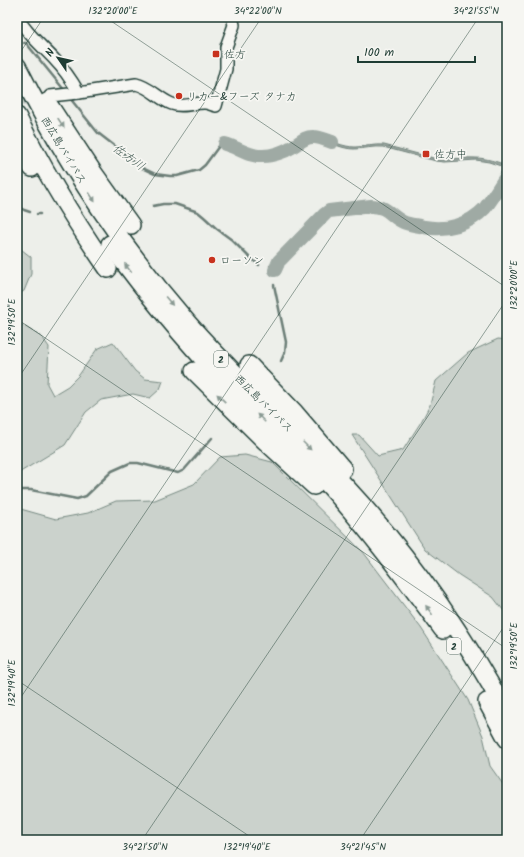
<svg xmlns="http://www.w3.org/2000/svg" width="524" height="857" font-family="Kalam,'Klee One',sans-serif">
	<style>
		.green { fill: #cbd2cc; stroke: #758880 }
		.water { fill: #9faaa4; stroke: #6c7e77 }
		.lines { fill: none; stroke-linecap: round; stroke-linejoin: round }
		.stream { stroke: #6c7e77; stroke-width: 2.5 }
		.river { stroke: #9faaa4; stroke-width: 14 }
		.minor-tunnel { stroke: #c4cbc6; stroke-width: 11; stroke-dasharray: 11 5.5; stroke-linecap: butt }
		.minor-casing { stroke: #1f3d34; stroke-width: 14 }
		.highway-casing { stroke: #1f3d34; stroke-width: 20 }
		.minor { stroke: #f6f6f2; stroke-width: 11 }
		.highway { stroke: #f6f6f2; stroke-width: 17 }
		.oneway { fill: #8a9a93 }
		.ticks { fill: none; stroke: #1f3d34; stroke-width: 1; stroke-opacity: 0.45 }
		.poi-dot { fill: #c8321e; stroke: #f6f6f2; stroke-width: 1.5 }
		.labels { text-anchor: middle; stroke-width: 3.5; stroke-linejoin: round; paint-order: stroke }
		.shield { fill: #f6f6f2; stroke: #60746d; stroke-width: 1 }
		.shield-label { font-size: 10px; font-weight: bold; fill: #1f3d34 }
		.poi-label { font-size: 11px; fill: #1f3d34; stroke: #f6f6f2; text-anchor: start }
		.street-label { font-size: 11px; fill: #1f3d34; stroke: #f6f6f2 }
		.water-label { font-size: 12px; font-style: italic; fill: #3f5850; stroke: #f6f6f2 }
		.neatline { fill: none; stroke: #1f3d34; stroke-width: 1.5 }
		.ticks-label { font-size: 10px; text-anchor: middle; fill: #1f3d34 }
	</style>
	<rect width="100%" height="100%" fill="#edefea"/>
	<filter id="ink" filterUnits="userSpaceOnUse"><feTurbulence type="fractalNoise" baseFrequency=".025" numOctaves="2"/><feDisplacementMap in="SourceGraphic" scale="8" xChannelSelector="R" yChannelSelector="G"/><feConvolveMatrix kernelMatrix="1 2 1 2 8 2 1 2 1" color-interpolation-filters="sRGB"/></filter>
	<g filter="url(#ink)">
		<g class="green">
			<path d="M17,246l14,11v17l-7,17 -7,4z"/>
			<path d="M17,322l25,15 7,10 -2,37 6,11 15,-9 11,-11 18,-26 16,-7 22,29 10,8 18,2 -3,8 -10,9 -17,-4 -32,6 -15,12 -21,33 -48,29z"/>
			<path d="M498,339l9,1v275l-14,-18 -34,-22 -34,-26 -73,-114h7l19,21 25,-6 18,-28 9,-17 6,-24 32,-28z"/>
			<path d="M245,455l27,7 92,91 57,75 47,72 15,36 7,30 17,24v50h-490v-332l39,11 32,-6 28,-12 39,-1 39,-16 26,-27z"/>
		</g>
		<path class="water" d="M321,137c11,4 22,10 34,10 10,0 19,-3 29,-2l53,14c13,1 25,-2 39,-1 10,0 21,4 31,7v3l-18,-6 -13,-2 -31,2 -9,-1 -53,-14c-10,-1 -19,2 -29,2 -11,0 -23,-6 -33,-10z"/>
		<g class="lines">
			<g class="stream">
				<path d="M24,43h2l39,48"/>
				<path d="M69,97l29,36 31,24 13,11 13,6 15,2h7l22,-6 6,-5 14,-19 6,-2"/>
				<path d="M17,206l7,4 6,2"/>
				<path d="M153,206l10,-2h12l23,8 6,5 13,12 15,11 16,16 11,9"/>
				<path d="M37,214h3"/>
				<path d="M270,266h5l2,-2"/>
				<path d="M274,285l12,57 -1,10 -4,9"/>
				<path d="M17,490h14l46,9 9,-3 26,-25 18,-8h8l40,10 6,-3 28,-32"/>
			</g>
			<g class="river">
				<path d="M225,144c12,3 24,13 38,12 9,0 21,-4 29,-9 7,-4 13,-11 22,-10 6,0 12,3 18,5"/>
				<path d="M275,270l4,-9 3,-3 43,-44 4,-3 42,-5c17,0 19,10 32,16 6,3 14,3 21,5 22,4 45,-2 61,-19 8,-10 15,-22 22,-33"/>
			</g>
			<path class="minor-tunnel" d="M17,101l21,-3"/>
			<defs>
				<g id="minor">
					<path d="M17,17c10,17 25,29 38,43 10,10 17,21 24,33"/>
					<path d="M50,96l29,-3 57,-9c14,3 23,15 36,20 11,4 21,-1 32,-1 4,0 8,2 12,3l10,-37v-22l8,-22 -2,-8"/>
				</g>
				<g id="highway">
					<path d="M17,66c46,92 102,178 170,256 50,57 108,109 159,165 63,68 117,146 161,227"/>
					<path d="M47,102l46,70 38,53"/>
					<path d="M17,116c26,54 57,104 91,153"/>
					<path d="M17,148l4,2 11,18"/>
					<path d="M110,244c34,46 70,91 110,133 34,35 71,68 105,104 43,47 81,98 118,149"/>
					<path d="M249,365l46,48 48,56"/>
					<path d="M194,371l71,70 49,45"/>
					<path d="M487,702l20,37"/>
				</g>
			</defs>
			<use href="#minor" class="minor-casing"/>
			<use href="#highway" class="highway-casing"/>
			<use href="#minor" class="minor"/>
			<use href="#highway" class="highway"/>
		</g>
		<defs><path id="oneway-solid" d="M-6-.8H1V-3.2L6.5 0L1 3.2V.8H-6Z"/></defs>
		<g class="oneway">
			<use href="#oneway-solid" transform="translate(61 123) rotate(57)"/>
			<use href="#oneway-solid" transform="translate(92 197) rotate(57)"/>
			<use href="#oneway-solid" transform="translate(128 268) rotate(-127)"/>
			<use href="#oneway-solid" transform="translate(169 301) rotate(50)"/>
			<use href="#oneway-solid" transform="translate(221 398) rotate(-136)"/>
			<use href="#oneway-solid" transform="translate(261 418) rotate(-135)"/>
			<use href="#oneway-solid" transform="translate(307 446) rotate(45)"/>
			<use href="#oneway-solid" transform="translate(429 610) rotate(-126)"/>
		</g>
	</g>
	<path class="ticks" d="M105,17l402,271M17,57l27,-40M17,319l490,330M17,380l245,-363M17,680l238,160M17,703l462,-686M142,840l365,-541M360,840l147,-218"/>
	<g class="poi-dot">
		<rect x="212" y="50" width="8" height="8" rx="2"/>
		<circle cx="179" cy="96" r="4"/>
		<rect x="422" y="150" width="8" height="8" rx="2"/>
		<circle cx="212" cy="260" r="4"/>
	</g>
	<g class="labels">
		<g class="shield">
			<rect x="214" y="351" width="14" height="16" rx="3"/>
			<rect x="447" y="638" width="14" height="16" rx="3"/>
		</g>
		<g class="shield-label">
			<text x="221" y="363">2</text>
			<text x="454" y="650">2</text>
		</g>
		<g class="poi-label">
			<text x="224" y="58">佐方</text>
			<text x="187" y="100">リカー&amp;フーズ タナカ</text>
			<text x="434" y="158">佐方中</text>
			<text x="220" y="264">ローソン</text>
		</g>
		<g class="street-label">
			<text transform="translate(64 150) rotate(59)" y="4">西広島バイパス</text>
			<text transform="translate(264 403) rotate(45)" y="4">西広島バイパス</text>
		</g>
		<g class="water-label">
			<text transform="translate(129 157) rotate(36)" y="4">佐方川</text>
		</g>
	</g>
	<rect width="524" height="857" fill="none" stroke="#f6f6f2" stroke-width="44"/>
	<g transform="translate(58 58) rotate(304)" stroke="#f6f6f2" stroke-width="3" paint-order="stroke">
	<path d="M0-3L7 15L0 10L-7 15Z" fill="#1f3d34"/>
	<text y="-6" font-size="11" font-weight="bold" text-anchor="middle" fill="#1f3d34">N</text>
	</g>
	<path d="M358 56v6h117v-6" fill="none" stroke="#1f3d34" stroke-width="2"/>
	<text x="364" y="56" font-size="12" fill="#1f3d34" stroke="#f6f6f2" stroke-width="3" paint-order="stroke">100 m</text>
	<rect x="22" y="22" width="480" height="813" class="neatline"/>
	<g class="ticks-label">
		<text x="113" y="14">132°20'00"E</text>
		<text x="258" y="14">34°22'00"N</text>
		<text x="476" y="14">34°21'55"N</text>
		<text transform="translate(513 285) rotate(-90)" y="4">132°20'00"E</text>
		<text transform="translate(11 322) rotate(-90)" y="4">132°19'50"E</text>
		<text transform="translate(513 646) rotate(-90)" y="4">132°19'50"E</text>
		<text transform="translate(11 683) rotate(-90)" y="4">132°19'40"E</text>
		<text x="145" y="850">34°21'50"N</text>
		<text x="247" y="850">132°19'40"E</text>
		<text x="363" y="850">34°21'45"N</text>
	</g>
</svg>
